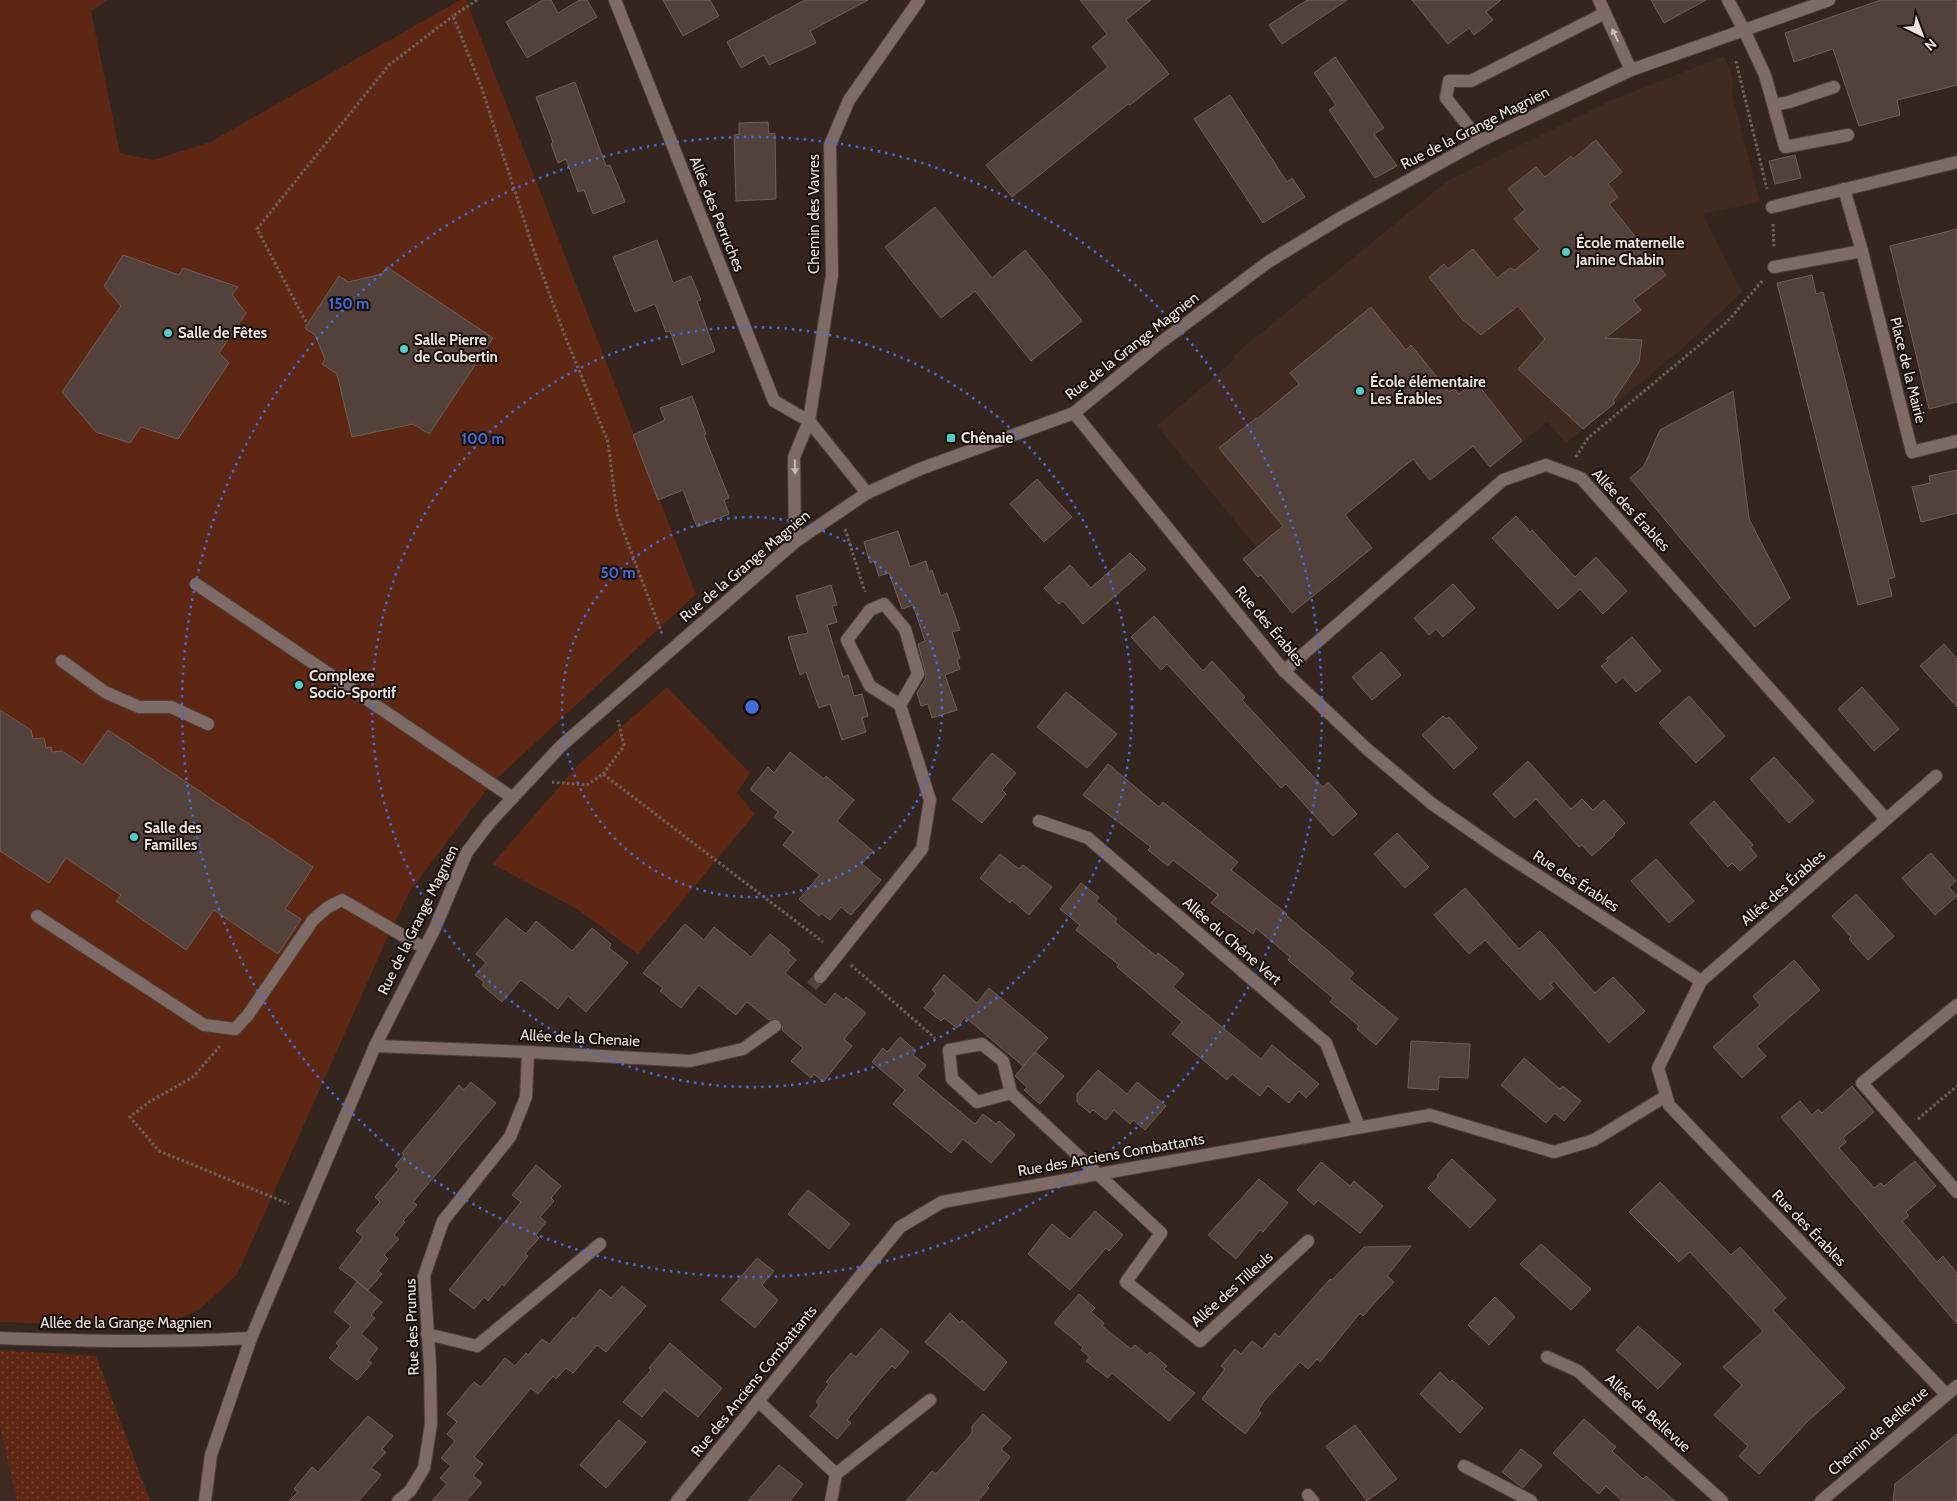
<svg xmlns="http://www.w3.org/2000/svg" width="1957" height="1501" font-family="Cabin,sans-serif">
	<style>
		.built { fill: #402a22 }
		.grass { fill: url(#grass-dots) }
		.park { fill: #5d2713 }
		.building { fill: #53423c; stroke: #705e58 }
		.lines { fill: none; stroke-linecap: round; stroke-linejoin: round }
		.street-tunnel { stroke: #50423c; stroke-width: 12; stroke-dasharray: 12 6; stroke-linecap: butt }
		.lane-casing { stroke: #4e413d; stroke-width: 14 }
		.street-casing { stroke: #4e413d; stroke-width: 14 }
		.path { stroke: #70625d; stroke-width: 3; stroke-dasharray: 2.5 2.5; stroke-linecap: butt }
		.lane { stroke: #7e6b65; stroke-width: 12 }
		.street { stroke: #7e6b65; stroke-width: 12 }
		.oneway { fill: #c7bab5 }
		.ring { fill: none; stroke: #476cda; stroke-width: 2.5; stroke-dasharray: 2.5 5 }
		.poi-dot { fill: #54cdc7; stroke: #17100d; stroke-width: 2 }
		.labels { text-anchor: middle; stroke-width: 4; stroke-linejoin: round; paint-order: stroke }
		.street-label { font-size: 15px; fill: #efe4e0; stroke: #17100d }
		.poi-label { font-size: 15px; font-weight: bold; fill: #efe4e0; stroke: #17100d; text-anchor: start }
		.centre { fill: #476cda; stroke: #17100d; stroke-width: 2.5 }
		.ring-label { font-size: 15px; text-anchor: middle; font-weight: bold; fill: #476cda; stroke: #17100d; stroke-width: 4; stroke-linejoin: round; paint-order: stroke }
	</style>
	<defs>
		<pattern id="grass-dots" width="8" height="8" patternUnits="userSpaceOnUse" patternTransform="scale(1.25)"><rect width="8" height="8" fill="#5d2713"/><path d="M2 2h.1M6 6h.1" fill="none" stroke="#754635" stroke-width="1.8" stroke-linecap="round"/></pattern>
	</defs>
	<rect width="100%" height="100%" fill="#34251f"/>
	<g class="built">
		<path d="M1724,56l9,23 -1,14 28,109 -57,12 39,78 -58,55 -118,96 -19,-21 -57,45 -17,-21 -43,34 -17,-20 -58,47 -14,2 31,39 -80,65 -31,-38 -3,2 -15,-18 14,-11 -100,-122 78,-67 -2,-3 213,-174 164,-81z"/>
		<path d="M0,1427l17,74h-17z"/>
	</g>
	<path class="grass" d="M0,1350l96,6 54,145h-133l-17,-74z"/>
	<g class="park">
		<path d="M0,0h108l-17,11 29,142 33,7 57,-18 250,-142h6l230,594 -205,190 -81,107 -25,52 -148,332 -37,34 -27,13 -44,5 -129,-5z"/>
		<path d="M667,687l83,86 -13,20 18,21 -117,140 -61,-45 -85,-45 87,-100z"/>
	</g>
	<g class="building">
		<path d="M543,0h8l7,13 21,-13h8l10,17 -70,41 -21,-36z"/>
		<path d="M663,0h47l9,16 -36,20z"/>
		<path d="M805,0h63l-58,31 6,12 -47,22 -5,-10 -23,13 -14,-26z"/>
		<path d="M1080,0h71l-25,20 43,54 -39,31 -2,-1 -116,93 -26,-32 122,-98 -16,-20 15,-13z"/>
		<path d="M1307,0h40l-65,44 -13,-19z"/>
		<path d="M1412,0h89l-15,12 7,8 -19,15 -5,-7 -21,16z"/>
		<path d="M1651,0h55l-42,23z"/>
		<path d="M1881,0h76v85l-60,15 3,15 -41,11 -26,-77 -39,13 -9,-29z"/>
		<path d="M1335,57l49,71 -10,6 23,32 -22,12 -46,-68 7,-5 -22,-32z"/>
		<path d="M575,82l31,84 4,-1 15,37 -32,12 -9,-24 -6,2 -12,-33 -8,4 -7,-19 2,-2 -17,-45z"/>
		<path d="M1230,95l57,87 5,-4 13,19 -42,26 -69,-104z"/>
		<path d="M768,122l1,12 6,-1 1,66 -40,2 -2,-66 5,-1v-11z"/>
		<path d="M1596,140l26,32 -14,12 10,13 -9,7 57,71 -33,25 8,10 -36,28 37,2 -3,22 -26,39 2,2 -32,26 -65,-60 27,-30 -27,-33 -37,29 -20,-17 -32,-41 15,-13 4,5 25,-20 24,29 13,-10 5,2 25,-21 -26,-30 11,-9 -17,-21 28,-22 9,10 26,-21 2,3z"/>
		<path d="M1795,155l6,23 -26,6 -6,-23z"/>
		<path d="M935,207l57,71 33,-28 57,71 -51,40 -56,-70 -34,27 -56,-71z"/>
		<path d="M1957,229v173l-28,7 -39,-163z"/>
		<path d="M657,240l16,43 18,-7 10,24 -4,1 18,50 -33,14 -12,-34 -4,1 -11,-28 -20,8 -22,-55z"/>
		<path d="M123,255l56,20 4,-7 55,19 -6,8 14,18 -27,40 10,10 -51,76 -37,-12 -11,16 -34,-11 -34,-40 59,-86 -17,-20z"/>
		<path d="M387,267l106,71 -64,96 -16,-10 -61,13 -15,-63 -15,-10 3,-5 -10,-24 -10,-7 34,-52 9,6 34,-8z"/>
		<path d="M1812,275l4,19 7,-2 72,285 -7,2 4,17 -34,9 -81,-322z"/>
		<path d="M1371,307l35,43 5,-5 38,47 5,-3 5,5 16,-13 47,60 -32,26 -17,-21 -43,34 -17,-21 -68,56 27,33 -80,65 -31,-38 -3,2 -15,-18 40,-33 -64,-78 37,-30 1,1 42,-35 -9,-11z"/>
		<path d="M1733,391l16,128 41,79 -35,29 -125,-149 14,-12 16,-36z"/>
		<path d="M692,396l14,38 -2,1 25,63 -5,2 5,14 -32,13 -14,-37 -25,10 -25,-65 32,-15 -5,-12z"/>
		<path d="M1957,470v43l-36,9 -9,-35 18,-4 -1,-7z"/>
		<path d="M1037,479l35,38 -28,25 -34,-38z"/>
		<path d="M1516,516l14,16 2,-2 43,47 21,-20 31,34 -24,23 -23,-25 -22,20 -66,-71z"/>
		<path d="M898,531l12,36 16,-6 3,11 3,-2 9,26 6,-3 13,37 -8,2 8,26 -3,2 3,9 -15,6 12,35 -25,8 -4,-14 -7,2 -4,-13 8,-13 1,-5 -8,-31 7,-3 -12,-36 -11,4 -13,-36 -10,3 -5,-15 -4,2 -6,-21z"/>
		<path d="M1130,553l16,16 -63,55 -20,-23 -4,3 -15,-16 26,-23 21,23z"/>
		<path d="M1453,584l22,24 -32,29 -7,-8 -7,6 -15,-17z"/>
		<path d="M831,585l6,20 -5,1 5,16 -10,3 16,52 5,-2 6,21 8,-2 6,22 -6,2 4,14 -24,8 -12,-36 -11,4 -13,-36 -6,3 -12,-38 20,-4 -12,-37z"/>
		<path d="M1154,616l49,55 9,-10 33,36 -3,3 81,87 5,-5 29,32 -24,22 -47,-52 -5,4 -114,-124 -6,6 -30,-33z"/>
		<path d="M1632,637l29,34 -25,21 -13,-15 -7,6 -15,-17 7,-5 -2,-2z"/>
		<path d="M1944,644l13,15v48l-37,-41z"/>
		<path d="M1381,652l20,23 -29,25 -20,-23z"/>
		<path d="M1862,687l37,42 -25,22 -36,-42z"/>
		<path d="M1066,692l51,42 -30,34 -50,-41z"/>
		<path d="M1689,696l36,40 -29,27 -37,-40z"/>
		<path d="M0,710l31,20 2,9 11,-1 2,10 5,-1 1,5 10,-1 21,14 25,-35 205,137 -28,42 16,10 -23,35 -64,-44 -28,40 -70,-49 5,-6 -55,-37 -17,25 -49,-32z"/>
		<path d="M1443,716l3,3 3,-2 28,31 -23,21 -32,-34z"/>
		<path d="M790,752l34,27 2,-3 28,24 -17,21 36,30 -11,13 19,16 -30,35 -10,-8 -11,13 -9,-7 -2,3 -20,-17 21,-24 -37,-30 10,-13 -19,-15 4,-5 -28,-23 18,-22 6,6z"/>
		<path d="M992,753l24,20 -14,17 4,4 -24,29 -30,-24z"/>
		<path d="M1774,757l40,44 -25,22 -39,-44z"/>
		<path d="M1528,761l43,48 11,-10 11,11 11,-10 21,23 -11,11 1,1 -23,21 -10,-11 -3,2 -43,-48 -21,19 -22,-24z"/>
		<path d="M1108,764l51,43 4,-5 75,60 -7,8 56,44 -1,1 68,58 -5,6 49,40 -22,26 -19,-16 2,-3 -29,-24 3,-4 -45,-38 2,-3 -34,-29 -3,6 -42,-31 7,-8 -45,-35 -5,6 -20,-16 3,-3 -68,-52z"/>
		<path d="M1714,801l39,44 -3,2 7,9 -17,15 -8,-8 -4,4 -38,-44z"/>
		<path d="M1397,833l32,34 -24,21 -31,-34z"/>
		<path d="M1931,853l25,28 -7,6 8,9 -22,19 -33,-37z"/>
		<path d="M1000,854l19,15 4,-4 29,22 -23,28 -17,-15 -2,3 -30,-25z"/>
		<path d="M1656,859l38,42 -25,22 -38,-42z"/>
		<path d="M1081,883l18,14 -3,4 21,18 -2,3 41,34 2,-3 26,21 -11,13 88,72 11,-14 47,39 -13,14 -7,-7 -10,12 -21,-17 -8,10 -28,-22 -5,6 -55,-46 10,-12 -65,-55 2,-2 -43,-35 4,-5 -20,-16z"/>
		<path d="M1465,888l54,61 21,-18 55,62 18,-16 32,34 -36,32 -55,-62 -4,3 4,4 -14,12 -55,-60 -16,14 -35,-39z"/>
		<path d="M1856,894l38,42 -26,24 -19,-21 2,-2 -19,-21z"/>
		<path d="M506,918l20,16 10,-13 36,30 20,-23 19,16 -2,4 19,15 -42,49 -18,-16 -10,13 -37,-29 -19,22 -20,-17 2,-3 -9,-7 11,-12 -10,-9z"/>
		<path d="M685,924l19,16 10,-13 37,30 19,-23 20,16 -2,3 8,7 -11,13 40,32 10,-12 9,7 2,-3 20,16 -22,26 8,7 -29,36 -9,-8 -3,4 -20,-17 12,-13 -21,-18 1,-5 -4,-6 -5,-1 -5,2 -22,-18 -11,13 -37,-30 -18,23 -21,-17 3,-3 -20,-15z"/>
		<path d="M1794,960l26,30 -63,56 9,10 -24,22 -29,-31 47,-42 -7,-9z"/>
		<path d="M944,975l33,28 12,-15 59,50 -25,28 -58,-49 -8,11 -13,-10 -3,3 -17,-13 12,-15 -4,-3z"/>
		<path d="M900,1037l16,14 -3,4 13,10 -9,11 58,48 8,-10 13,10 3,-3 16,14 -24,28 -28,-24 -12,14 -58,-49 12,-14 -33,-28 11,-14 4,4z"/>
		<path d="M1411,1041l59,3 -2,34 -29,-1 -1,13 -30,-2z"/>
		<path d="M1035,1052l29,24 -24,28 -16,-14 3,-3 -12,-11z"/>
		<path d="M1524,1058l36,31 3,-3 18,15 -17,20 -9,-8 -9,10 -45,-38z"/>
		<path d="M1098,1070l29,24 10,-12 29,24 -21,24 -12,-10 -3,4 -16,-14 -8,10 -13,-10 -3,3 -13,-11v-8z"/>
		<path d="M471,1082l25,21 -83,99 4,3 -14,16 2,1 -11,13 5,4 -15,16 4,4 -10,12 4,3 -14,16 -29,-22 24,-31 -7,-6 24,-29 -5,-5 24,-28 -4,-3 9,-11 -2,-2 57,-68 5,5z"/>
		<path d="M1852,1086l22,26 -31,26 3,4 -7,6 35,40 7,-5 3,3 31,-25 21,25 -30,26 3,4 -7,5 35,41 6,-6 14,17v51l-176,-207 19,-16 12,14 6,-6 4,4z"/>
		<path d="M1452,1159l44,41 -26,28 -42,-40 10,-11 -1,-2z"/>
		<path d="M1321,1162l29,24 4,-5 29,25 -23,27 -42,-33 -4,5 -17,-15z"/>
		<path d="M536,1165l25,21 -10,12 3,3 -14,16 6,5 -10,13 3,3 -14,16 3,2 -24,30 -2,-2 -14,17 -4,-4 -10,12 -25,-19 72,-88 -9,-7z"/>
		<path d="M1259,1179l29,24 -25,29 -3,-2 -24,29 -28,-24z"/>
		<path d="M1660,1182l71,73 9,-8 46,51 -13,12 72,78 -37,33 -49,53 -20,-18 9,-10 -34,-31 28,-30 -19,-18 40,-36 -73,-79 -11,10 -50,-50z"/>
		<path d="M808,1190l42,34 -21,25 -41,-35z"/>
		<path d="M1095,1211l28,24 -14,16 -3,-3 -36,42 -42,-36 24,-30 18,15z"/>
		<path d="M1541,1244l50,45 -20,21 -51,-46z"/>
		<path d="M1411,1246l-24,30 7,6 -16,17 -15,17 -3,-3 -40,49 -3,-3 -9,10 -8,-7 -36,39 -6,10 3,2 -16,21 -43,-35 23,-30 -4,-3 14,-17 6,5 11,-13 10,8 13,-16 4,4 51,-58 2,1 32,-33z"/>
		<path d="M757,1258l17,13 -12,14 16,15 -23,28 -34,-28z"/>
		<path d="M357,1282l25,20 -11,13 4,3 -14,16 17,14 -10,13 4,2 -15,17 -28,-22 10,-12 -3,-3 15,-17 -17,-14z"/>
		<path d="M622,1286l24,20 -40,46 -9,-7 -24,28 -7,-5 -10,11 -3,-3 -15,18 -7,-6 -57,69 9,7 -10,12 9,7 -16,18h-34l15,-17 -7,-6 11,-12 -10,-8 14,-17 -8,-7 10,-12 -10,-8 27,-32 7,5 24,-29 10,8 11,-13 2,2 14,-16 7,5 24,-27 2,2 25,-30 11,9z"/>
		<path d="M1079,1294l16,14 -4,4 13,11 -2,3 29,23 4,-4 12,10 3,-3 17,14 -3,3 31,24 -26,28 -57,-48 -4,5 -22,-17 4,-4 -9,-7 2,-3 -29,-24z"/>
		<path d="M1495,1297l20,20 -26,28 -21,-20z"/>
		<path d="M950,1313l10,10 2,-3 45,42 -23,29 -59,-49z"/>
		<path d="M1638,1326l43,38 -23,25 -42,-39z"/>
		<path d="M881,1328l28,24 -14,17 -3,-3 -11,12 -34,42 4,3 -14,16 -27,-23 9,-11 -3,-3 13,-18 -3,-2 25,-29 5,4z"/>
		<path d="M670,1343l52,45 -24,29 -34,-27 -22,27 -19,-15 28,-32 -2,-2z"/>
		<path d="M1440,1372l10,10 2,-2 31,28 -23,25 -40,-39z"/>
		<path d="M983,1414l28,24 -10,11 9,8 -23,29 2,2 -11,13h-72l26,-30 4,3 36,-41v-7z"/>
		<path d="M368,1416l25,20 -11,13 4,3 -15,16 10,7 -22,26h-70l9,-9 -4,-3 18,-22 6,5z"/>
		<path d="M1584,1419l32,28 -4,4 31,28 3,-3 29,25h-53l-16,-15 -7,8 -46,-41z"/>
		<path d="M619,1420l27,22 -40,46 -26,-23z"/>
		<path d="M1355,1425l42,54 -30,22 -41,-55z"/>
		<path d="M1957,1434v67h-64l2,-17z"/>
		<path d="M1521,1449l21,16 -19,23 -21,-16z"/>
		<path d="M779,1465l24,19 -13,17h-42z"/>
	</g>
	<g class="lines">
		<path class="street-tunnel" d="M775,1026l45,-49"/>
		<defs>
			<g id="lane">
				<path d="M1599,0l32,70"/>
				<path d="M1744,30l21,45 20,72 63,-12"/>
				<path d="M1774,105l15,-3 45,-15"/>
				<path d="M1480,141l-34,-43 3,-17h22l134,-68"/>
				<path d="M1844,189l18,62"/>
				<path d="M1772,207l185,-45"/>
				<path d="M1774,267l88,-16 50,201 45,-11"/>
				<path d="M196,584l317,214"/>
				<path d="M62,661l43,31 34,15h32l37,17"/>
				<path d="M37,916l167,109 31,4 13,-14 65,-95 15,-13 14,-7 82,48"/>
				<path d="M1957,1005l-95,78 95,109"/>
			</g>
			<g id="street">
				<path d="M615,0l159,401 35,20 58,72"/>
				<path d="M1728,0l16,30"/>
				<path d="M1074,413l210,258 83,78 64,54 69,48 201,130 -43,87 11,37 277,289"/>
				<path d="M795,542l-1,-85 15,-36 23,-146 -2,-130 19,-45 70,-100"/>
				<path d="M1284,671l219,-191 43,-15 35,13 305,341"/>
				<path d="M1039,821l49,17 238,205 33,84"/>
				<path d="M820,977l102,-128 8,-49 -30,-95 18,-31 -13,-45 -21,-25 -14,6 -23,30 23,46 30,19"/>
				<path d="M1701,981l235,-205"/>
				<path d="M375,1046l153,6 162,9 53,-12 32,-23"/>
				<path d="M1011,1093l-34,9 -25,-23 -3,-29 33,-6 21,17 8,32 150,140 -35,49 74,59 108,-100"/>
				<path d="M427,1334l50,12 123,-102"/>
				<path d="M0,1338c84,3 167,5 251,0"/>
				<path d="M1547,1357l31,14 144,130"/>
				<path d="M758,1401l78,73 94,-74"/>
				<path d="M1464,1466l67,35"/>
				<path d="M1308,1495l5,6"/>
				<path d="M205,1501l6,-46 40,-117 124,-292 60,-118 32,-76 23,-30 71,-76 234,-204 72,-49 53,-24 154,-56 82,-67 112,-84 74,-45 138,-76 151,-71 198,-70"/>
				<path d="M398,1501l12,-10 14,-23 7,-44 -1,-59 -6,-89 19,-55 67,-84 16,-40 2,-45"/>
				<path d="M677,1501l223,-274 42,-25 488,-87 124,37 40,-12 72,-44"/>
				<path d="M831,1501l5,-27"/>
				<path d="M1821,1501l136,-115"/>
			</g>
		</defs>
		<use href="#lane" class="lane-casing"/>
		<use href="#street" class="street-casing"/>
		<g class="path">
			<path d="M477,0l-24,16 28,70 53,165 29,80 45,111 9,72 45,120"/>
			<path d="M1736,61l31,128"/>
			<path d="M1773,224l1,24"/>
			<path d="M306,322l-49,-93 132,-164 64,-49"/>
			<path d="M1576,457l12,-19 139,-116 36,-42"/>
			<path d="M845,529l20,63"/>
			<path d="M603,774l21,-28 -6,-26"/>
			<path d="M552,782l35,3 16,-11 220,168"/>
			<path d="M851,965l84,73"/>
			<path d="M220,1046l-27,31 -44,25 -19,15 29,34 130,53"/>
			<path d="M1918,1119l39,-33"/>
		</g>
		<use href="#lane" class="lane"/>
		<use href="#street" class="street"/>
	</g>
	<defs><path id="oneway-solid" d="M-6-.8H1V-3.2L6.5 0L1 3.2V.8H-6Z" transform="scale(1.25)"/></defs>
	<g class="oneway">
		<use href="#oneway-solid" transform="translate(1615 35) rotate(-115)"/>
		<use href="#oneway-solid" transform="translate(795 467) rotate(89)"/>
	</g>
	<g class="ring">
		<circle cx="752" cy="707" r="190"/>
		<circle cx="752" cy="707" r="380"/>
		<circle cx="752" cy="707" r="570"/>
	</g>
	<g class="poi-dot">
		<circle cx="1566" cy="252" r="5"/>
		<circle cx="168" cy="333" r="5"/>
		<circle cx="404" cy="349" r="5"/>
		<circle cx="1360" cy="391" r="5"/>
		<rect x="946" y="433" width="10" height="10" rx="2.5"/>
		<circle cx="299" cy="685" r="5"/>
		<circle cx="134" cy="837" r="5"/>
	</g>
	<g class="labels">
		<g class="street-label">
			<text transform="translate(1475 128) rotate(-27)" y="5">Rue de la Grange Magnien</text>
			<text transform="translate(717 214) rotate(68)" y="5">Allée des Perruches</text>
			<text transform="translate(814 214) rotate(-90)" y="5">Chemin des Vavres</text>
			<text transform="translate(1132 346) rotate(-38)" y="5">Rue de la Grange Magnien</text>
			<text transform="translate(1908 370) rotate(76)" y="5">Place de la Mairie</text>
			<text transform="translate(1631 510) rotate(47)" y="5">Allée des Érables</text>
			<text transform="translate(745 566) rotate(-40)" y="5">Rue de la Grange Magnien</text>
			<text transform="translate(1270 626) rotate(50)" y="5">Rue des Érables</text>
			<text transform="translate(1576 881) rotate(33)" y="5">Rue des Érables</text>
			<text transform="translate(1783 888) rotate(-41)" y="5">Allée des Érables</text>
			<text transform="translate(418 920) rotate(-64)" y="5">Rue de la Grange Magnien</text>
			<text transform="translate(1232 941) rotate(41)" y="5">Allée du Chêne Vert</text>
			<text transform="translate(580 1038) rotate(3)" y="5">Allée de la Chenaie</text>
			<text transform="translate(1111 1155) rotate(-10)" y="5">Rue des Anciens Combattants</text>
			<text transform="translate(1809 1228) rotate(46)" y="5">Rue des Érables</text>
			<text transform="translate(1232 1289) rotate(-42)" y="5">Allée des Tilleuls</text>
			<text x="126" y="1328">Allée de la Grange Magnien</text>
			<text transform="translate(412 1327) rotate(-92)" y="5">Rue des Prunus</text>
			<text transform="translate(754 1381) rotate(-51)" y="5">Rue des Anciens Combattants</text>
			<text transform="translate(1648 1413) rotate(42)" y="5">Allée de Bellevue</text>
			<text transform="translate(1878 1431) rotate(-41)" y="5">Chemin de Bellevue</text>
		</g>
		<g class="poi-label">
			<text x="1576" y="248">École maternelle<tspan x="1576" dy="17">Janine Chabin</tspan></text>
			<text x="178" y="338">Salle de Fêtes</text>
			<text x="414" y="345">Salle Pierre<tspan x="414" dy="17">de Coubertin</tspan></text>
			<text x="1370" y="387">École élémentaire<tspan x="1370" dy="17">Les Érables</tspan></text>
			<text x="961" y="443">Chênaie</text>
			<text x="309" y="681">Complexe<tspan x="309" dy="17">Socio-Sportif</tspan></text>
			<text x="144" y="833">Salle des<tspan x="144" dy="17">Familles</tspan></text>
		</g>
	</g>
	<circle cx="752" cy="707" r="8" class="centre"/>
	<g class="ring-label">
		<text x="349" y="309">150 m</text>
		<text x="483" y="444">100 m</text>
		<text x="618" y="578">50 m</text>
	</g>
	<g transform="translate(1922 35) rotate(138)" stroke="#17100d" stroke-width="4" paint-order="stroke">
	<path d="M0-4L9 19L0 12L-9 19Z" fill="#efe4e0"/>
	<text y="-8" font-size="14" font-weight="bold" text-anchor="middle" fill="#efe4e0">N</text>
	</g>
</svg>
